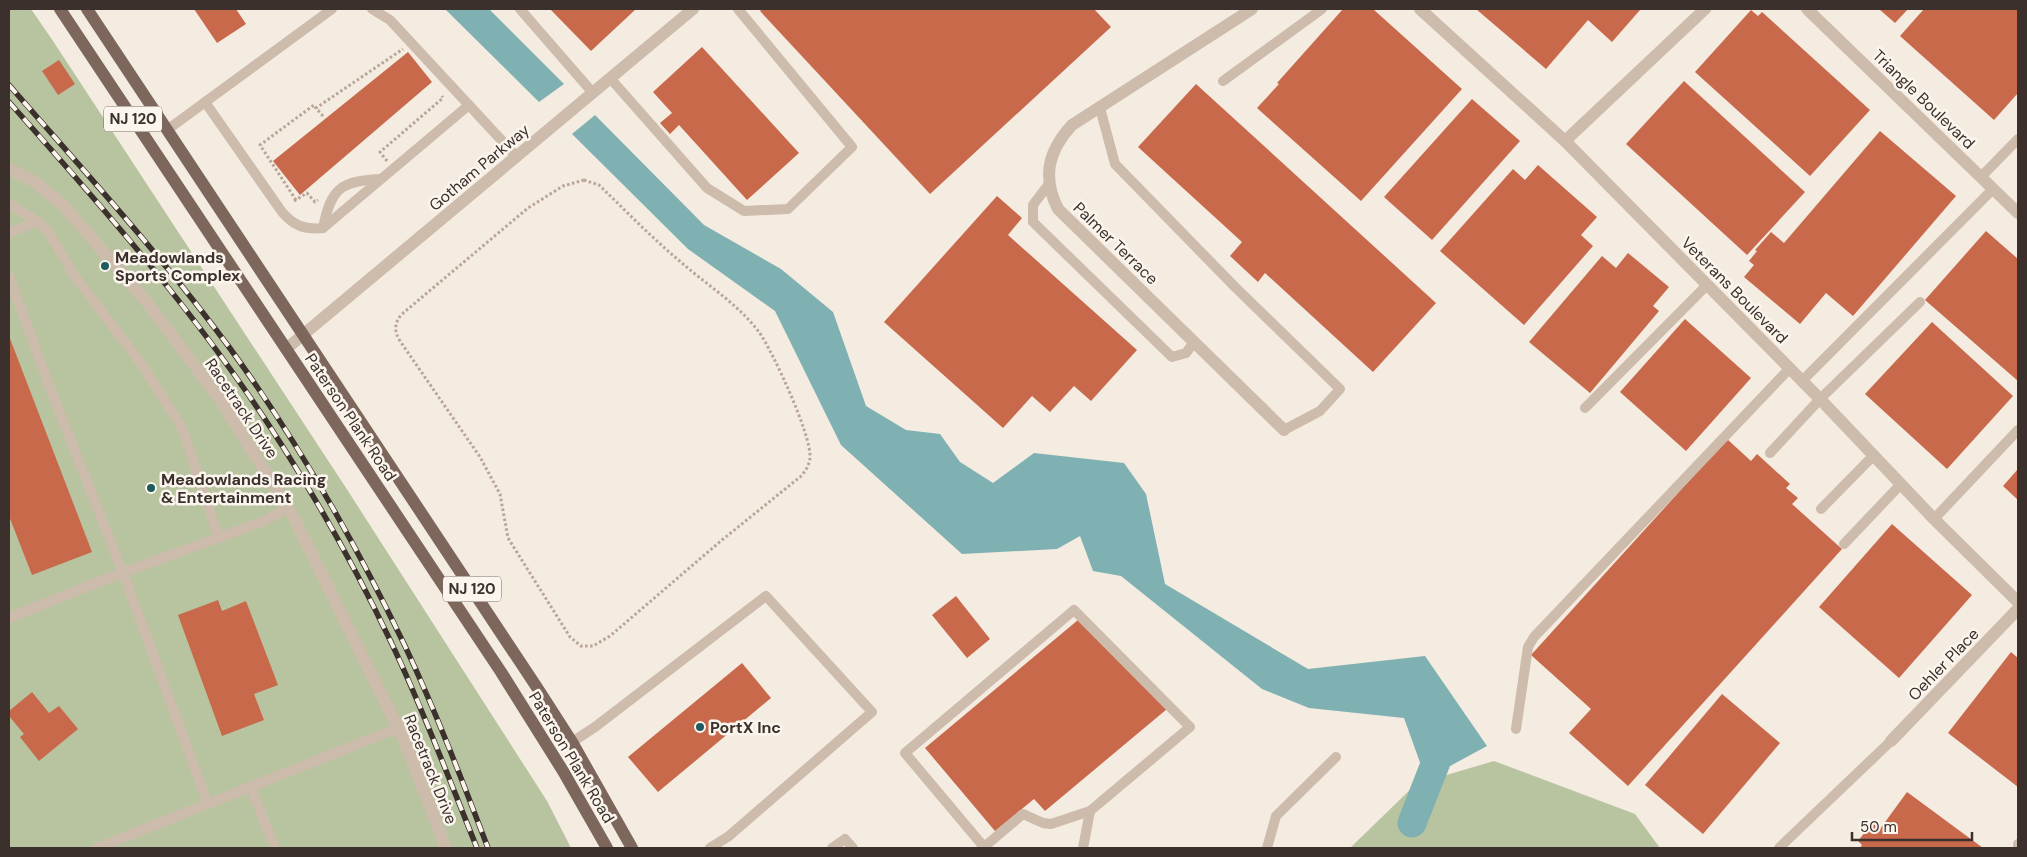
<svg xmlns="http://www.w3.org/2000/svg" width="2027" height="857" font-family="'DM Sans',sans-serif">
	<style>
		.green { fill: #b8c4a0 }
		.water { fill: #7fb0b2 }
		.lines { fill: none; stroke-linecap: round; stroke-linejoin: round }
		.river { stroke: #7fb0b2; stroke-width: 29 }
		.building { fill: #c8694b }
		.path { stroke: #b9a596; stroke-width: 3; stroke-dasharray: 2.5 2.5; stroke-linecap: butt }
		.service { stroke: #cdbbac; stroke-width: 10 }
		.minor { stroke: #cdbbac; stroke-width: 12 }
		.tertiary { stroke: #cdbbac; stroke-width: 12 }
		.primary { stroke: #7d675c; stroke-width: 12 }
		.rail-casing { stroke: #3b302b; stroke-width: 5.5 }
		.rail { stroke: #fbf5ee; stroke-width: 4; stroke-dasharray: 11; stroke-linecap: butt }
		.poi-dot { fill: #1f5a5e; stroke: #fbf5ee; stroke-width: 2 }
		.labels { text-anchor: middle; stroke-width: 5; stroke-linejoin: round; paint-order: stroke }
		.shield { fill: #fbf5ee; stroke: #756b66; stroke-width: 1 }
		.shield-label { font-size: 15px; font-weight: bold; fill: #3b302b }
		.street-label { font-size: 16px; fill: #3b302b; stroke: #fbf5ee }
		.poi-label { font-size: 16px; font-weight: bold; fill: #3b302b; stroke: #fbf5ee; text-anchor: start }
	</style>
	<rect width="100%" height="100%" fill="#f4ebe1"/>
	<g class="green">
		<path d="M9,9h22l22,32 295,450 199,310 24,47h-562z"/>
		<path d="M1494,761l141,53 25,34h-310l66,-64z"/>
	</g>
	<g class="water">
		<path d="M445,9h44l75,75 -25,18z"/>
		<path d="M595,115l109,110 77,44 52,43 33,94 40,24 34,4 20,28 33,21 41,-30 90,10 22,31 19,90 143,85 117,-13 62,90 -61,33 -22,-61 -95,-10 -47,-19 -141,-113 -28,-5 -13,-35 -23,13 -95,5 -121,-109 -66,-134 -87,-62 -116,-115z"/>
	</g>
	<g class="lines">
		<path class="river" d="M1412,823l33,-84"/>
	</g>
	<g class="building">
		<path d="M194,9h42l10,15 -29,19z"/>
		<path d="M550,9h86l-45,42z"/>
		<path d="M762,9h332l17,18 -181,167 -170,-183z"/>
		<path d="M1343,9h30l89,80 -101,112 -104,-93 22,-24 -2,-1z"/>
		<path d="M1476,9h162l2,1 -28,32 -24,-22 -42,49z"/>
		<path d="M1879,9h29l-13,14z"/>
		<path d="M1924,9h94v84l-24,27 -94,-84z"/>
		<path d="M1751,10l7,6 4,-4 108,98 -60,66 -115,-104z"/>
		<path d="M702,47l97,106 -52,47 -68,-75 -9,9 -10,-11 12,-10 -19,-21z"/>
		<path d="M408,52l24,30 -132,113 -27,-34z"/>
		<path d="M59,60l16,24 -17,11 -16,-24z"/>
		<path d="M1684,81l121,111 -58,63 -121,-111z"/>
		<path d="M1196,84l240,219 -63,69 -108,-99 -7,9 -28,-26 12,-14 -104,-95z"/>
		<path d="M1472,99l48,42 -88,99 -48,-43z"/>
		<path d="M1880,131l76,65 -103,120 -27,-23 -26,31 -56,-47 10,-12 -5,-4 8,-10 -2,-1 16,-18 13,11z"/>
		<path d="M1538,165l59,52 -16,18 12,11 -69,79 -84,-74 73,-82 12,11z"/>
		<path d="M997,196l25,22 -14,17 129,115 -46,51 -17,-15 -24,26 -18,-16 -29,32 -119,-106z"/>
		<path d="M1986,231l32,28v122l-93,-81z"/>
		<path d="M1628,253l41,34 -16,19 6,5 -69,82 -61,-51 73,-86 14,12z"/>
		<path d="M1685,319l66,59 -65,73 -66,-59z"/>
		<path d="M1932,322l81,74 -66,73 -82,-75z"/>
		<path d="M9,336l83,216 -60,23 -23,-59z"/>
		<path d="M1727,439l24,22 6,-7 33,30 -4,4 12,10 -6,6 50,45 -214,237 -59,-53 22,-24 -60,-54z"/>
		<path d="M2018,469v31l-15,-14z"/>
		<path d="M1892,524l80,71 -73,83 -80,-71z"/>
		<path d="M956,596l34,43 -23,19 -35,-43z"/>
		<path d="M218,600l4,11 24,-10 32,84 -24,9 10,26 -42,16 -44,-121z"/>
		<path d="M1078,620l89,89 -122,102 -11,-12 -39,32 -70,-83z"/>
		<path d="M2011,652l7,6v129l-70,-54z"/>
		<path d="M742,663l29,35 -113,94 -30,-35z"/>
		<path d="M32,692l17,21 10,-7 19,23 -39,32 -19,-24 4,-3 -15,-18v-5z"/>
		<path d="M1722,694l58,49 -77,91 -58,-49z"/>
		<path d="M1907,792l76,56h-123l2,-3 -4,-4 14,-18 8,6z"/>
	</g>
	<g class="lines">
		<g class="path">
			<path d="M323,116l-7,-8 87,-59"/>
			<path d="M387,161l-7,-9 63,-54 -1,-2"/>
			<path d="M584,180l15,5c27,26 54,54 83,78 25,22 57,42 77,69 13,18 53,104 51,126 -1,8 -5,14 -10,19l-78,63 -112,96 -17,10h-12l-11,-9 -62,-99 -8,-44 -20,-37 -80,-116c-6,-10 -6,-18 2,-27l126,-106 35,-22z"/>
			<path d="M296,200l-36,-55 54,-40 2,3"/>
			<path d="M294,201l13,-8 8,9 3,-2"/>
		</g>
		<g class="service">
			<path d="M372,9l18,11 127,137"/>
			<path d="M520,9l73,84"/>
			<path d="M610,78l97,110 37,23 44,-2 64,-62 -114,-138"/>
			<path d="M1223,81l99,-72"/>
			<path d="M205,102l77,110c12,14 23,18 41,16l146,-123"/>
			<path d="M1100,108l15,56 120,123 105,102 -20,22 -36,19"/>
			<path d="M167,130l165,-121"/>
			<path d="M1981,177l37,-38"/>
			<path d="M1049,184l-16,21v17l139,135 14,-4 8,-11"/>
			<path d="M9,204l28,17 11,10 25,43 70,92 39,62 37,110"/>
			<path d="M323,228c8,-40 18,-47 57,-49"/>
			<path d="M9,233l28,-12"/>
			<path d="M9,276l41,112 73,185 85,231"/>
			<path d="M1802,381l191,-192"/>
			<path d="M1585,408l122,-123"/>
			<path d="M1770,453l50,-54 100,-97"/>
			<path d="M1821,509l53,-54"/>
			<path d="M1934,519l84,-89"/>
			<path d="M1844,544l57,-60"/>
			<path d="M9,618l94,-38 161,-59 24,-13"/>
			<path d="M1516,729l12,-82 6,-10 256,-269"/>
			<path d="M572,742l23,-15 171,-131 106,116 -143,124 -19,12"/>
			<path d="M251,788l24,60"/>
			<path d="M2018,844v2"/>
			<path d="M97,848l301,-120"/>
			<path d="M832,848l13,-9 8,9"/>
			<path d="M1083,848l7,-37 100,-84 -116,-117 -169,143 79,94 39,-33 20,9 8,1 39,-13"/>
			<path d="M1267,848l9,-32 60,-59"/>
			<path d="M1779,848l112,-107"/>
		</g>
		<g class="minor">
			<path d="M1252,9l-180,116c-24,26 -30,52 -14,84l226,221"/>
			<path d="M1807,9l211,204"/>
			<path d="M1565,141l140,-132"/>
			<path d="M9,169l26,13 28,23 83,96 75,100 73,117 110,222 42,108"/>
			<path d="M1891,741l127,-132"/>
		</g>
		<g class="tertiary">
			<path d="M1420,9l145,132 255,258 114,120 84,83"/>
			<path d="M286,349l407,-340"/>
		</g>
		<g class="primary">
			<path d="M60,9l441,663 62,99 44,77"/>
			<path d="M87,9l451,680 34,53 60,106"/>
		</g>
		<defs>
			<g id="rail">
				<path d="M9,85c75,86 152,170 220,262 68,93 126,195 176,299 31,66 57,134 83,202"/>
				<path d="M9,102c98,110 195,220 274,345 40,63 76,128 108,195 32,67 58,137 86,206"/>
			</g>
		</defs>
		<use href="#rail" class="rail-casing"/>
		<use href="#rail" class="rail"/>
	</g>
	<g class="poi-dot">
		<circle cx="105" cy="266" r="5"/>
		<circle cx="151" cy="488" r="5"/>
		<circle cx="700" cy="727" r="5"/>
	</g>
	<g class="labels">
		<g class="shield">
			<rect x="104" y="106.5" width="58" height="25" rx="4"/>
			<rect x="443" y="576.5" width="58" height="25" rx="4"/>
		</g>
		<g class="shield-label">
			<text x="133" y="124">NJ 120</text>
			<text x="472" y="594">NJ 120</text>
		</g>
		<g class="street-label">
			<text transform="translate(1924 99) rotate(44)" y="6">Triangle Boulevard</text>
			<text transform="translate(479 167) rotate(-40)" y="6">Gotham Parkway</text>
			<text transform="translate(1116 243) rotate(44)" y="6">Palmer Terrace</text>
			<text transform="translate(1735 290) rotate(45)" y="6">Veterans Boulevard</text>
			<text transform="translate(242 408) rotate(56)" y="6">Racetrack Drive</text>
			<text transform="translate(351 417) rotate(56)" y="6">Paterson Plank Road</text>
			<text transform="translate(1943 664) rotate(-46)" y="6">Oehler Place</text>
			<text transform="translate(572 757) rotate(59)" y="6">Paterson Plank Road</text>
			<text transform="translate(431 769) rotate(68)" y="6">Racetrack Drive</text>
		</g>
		<g class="poi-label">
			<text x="115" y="263">Meadowlands<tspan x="115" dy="18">Sports Complex</tspan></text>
			<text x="161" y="485">Meadowlands Racing<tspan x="161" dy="18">&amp; Entertainment</tspan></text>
			<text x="710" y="733">PortX Inc</text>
		</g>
	</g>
	<rect width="2027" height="857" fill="none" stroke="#3b302b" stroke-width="20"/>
	<path d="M1852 832v8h120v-8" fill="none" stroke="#3b302b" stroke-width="2.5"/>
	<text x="1860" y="832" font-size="15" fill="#3b302b" stroke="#fbf5ee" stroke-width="4" paint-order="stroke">50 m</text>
</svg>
